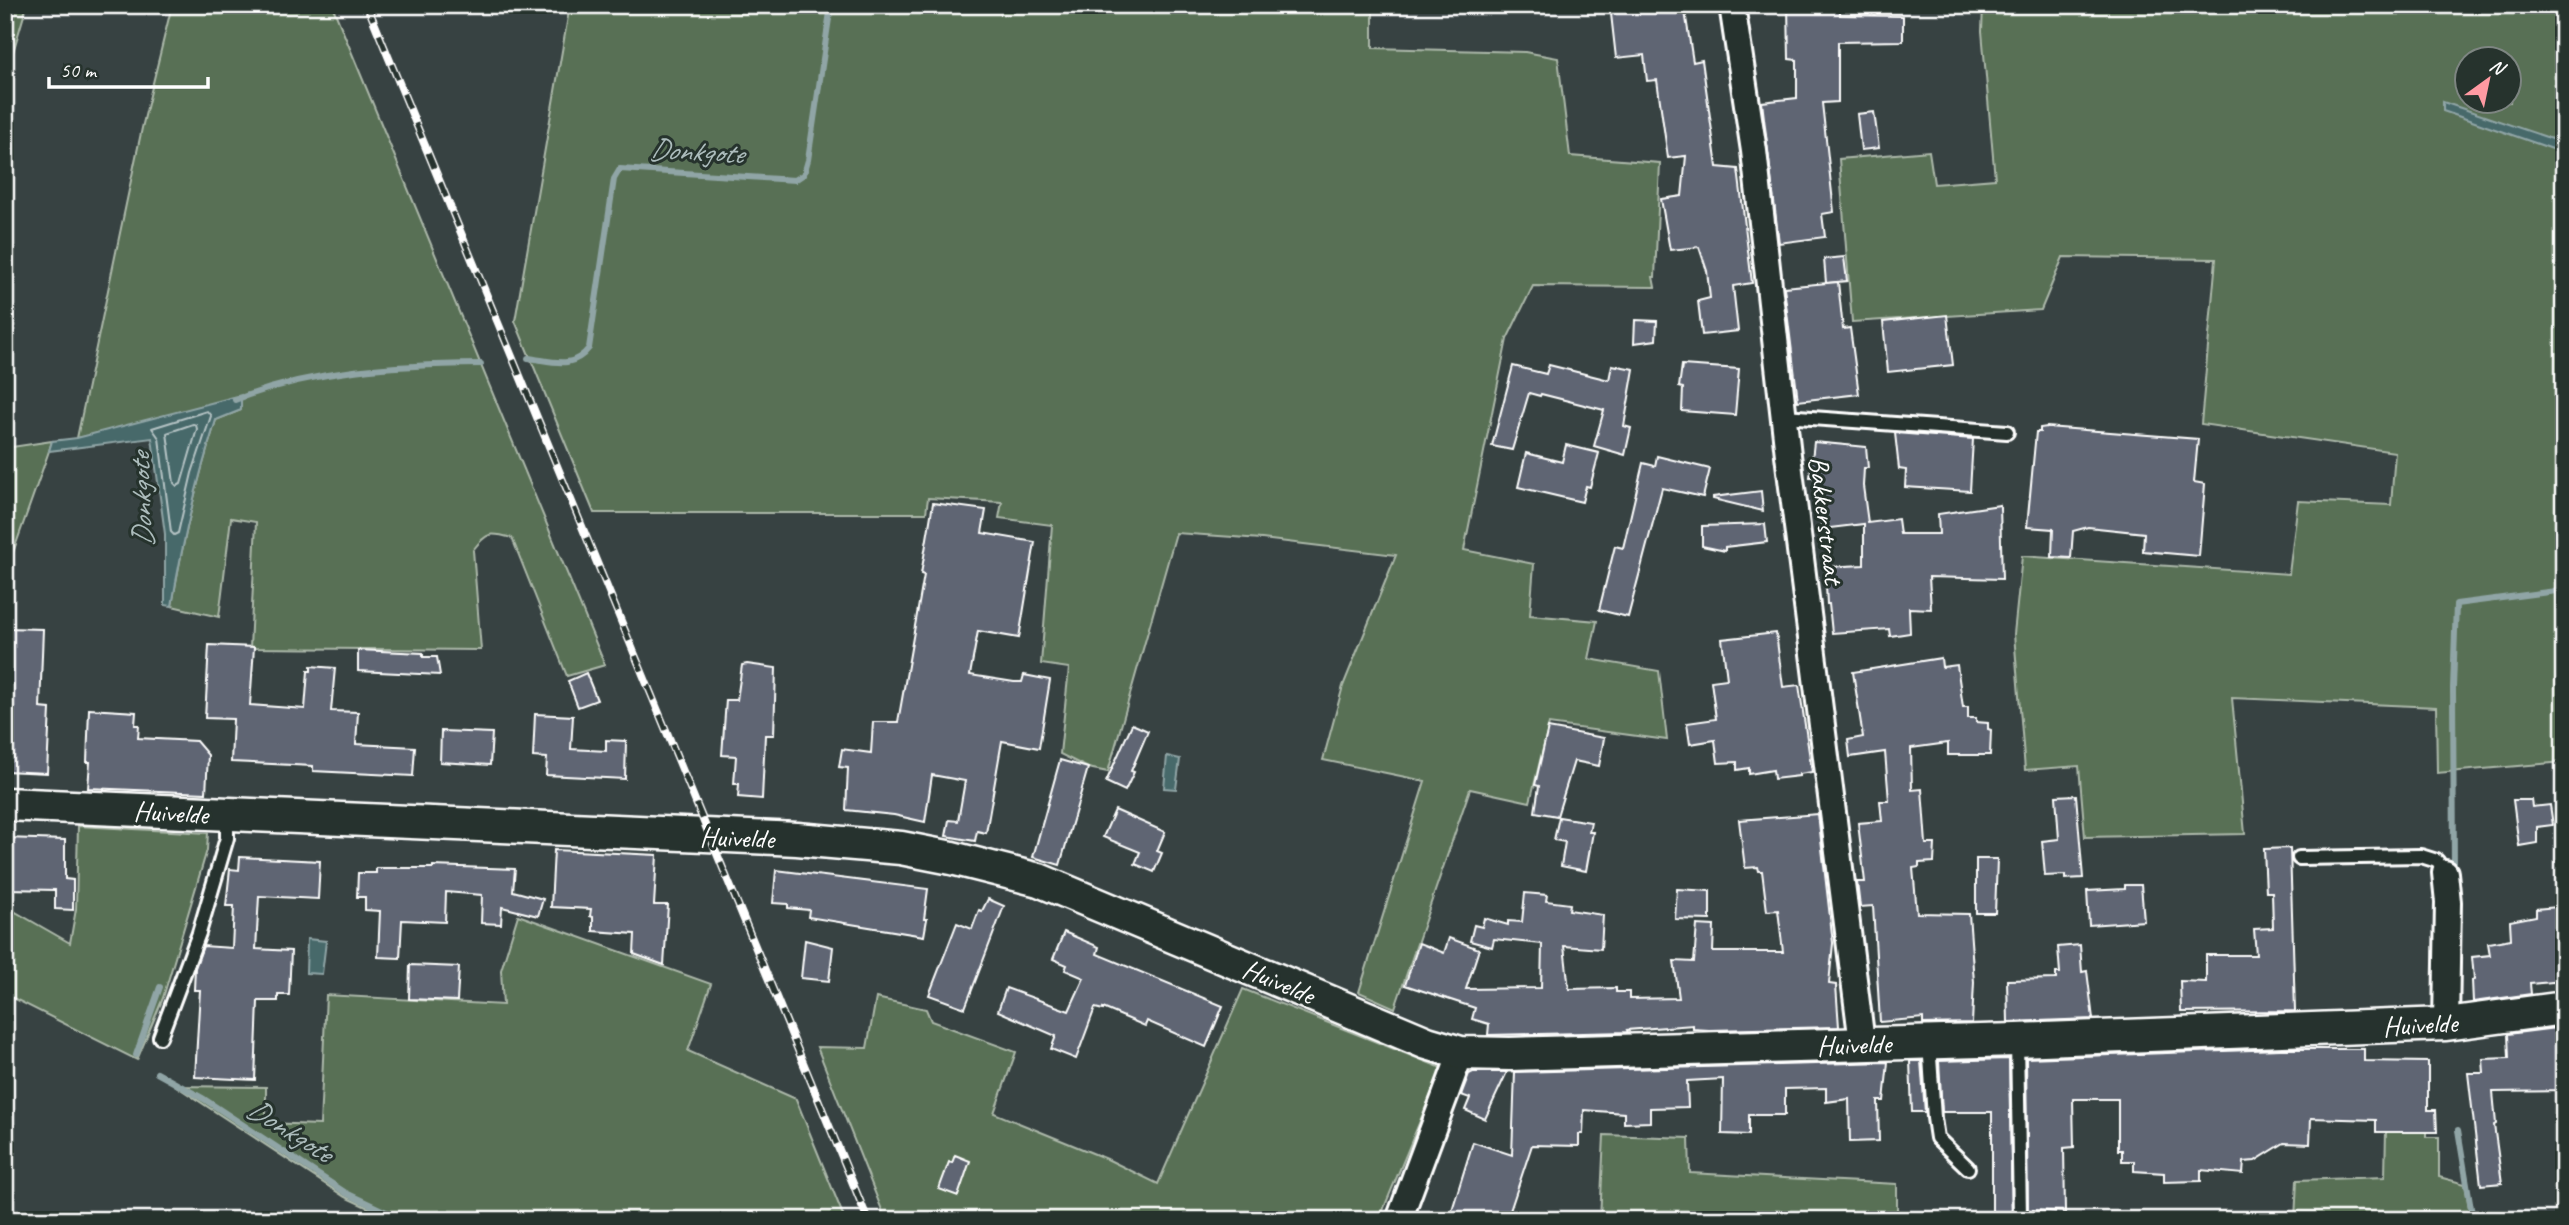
<svg xmlns="http://www.w3.org/2000/svg" width="2569" height="1225" font-family="Caveat,sans-serif">
	<style>
		.green { fill: #587055; stroke: #acb8aa; stroke-width: 2; fill-rule: evenodd }
		.water { fill: #46696b; stroke: #90a5a6; stroke-width: 2 }
		.lines { fill: none; stroke-linecap: round; stroke-linejoin: round }
		.shore { stroke: #b5c3c4; stroke-width: 2 }
		.stream { stroke: #90a5a6; stroke-width: 6 }
		.building { fill: #5e6573; stroke: #fff; stroke-width: 2 }
		.service-casing { stroke: #fff; stroke-width: 18 }
		.minor-casing { stroke: #fff; stroke-width: 30 }
		.tertiary-casing { stroke: #fff; stroke-width: 37 }
		.service { stroke: #26332d; stroke-width: 12 }
		.minor { stroke: #26332d; stroke-width: 24 }
		.tertiary { stroke: #26332d; stroke-width: 32 }
		.rail-casing { stroke: #fff; stroke-width: 8 }
		.rail { stroke: #26332d; stroke-width: 5; stroke-dasharray: 16; stroke-linecap: butt }
		.labels { text-anchor: middle; stroke-width: 6; stroke-linejoin: round; paint-order: stroke }
		.street-label { font-size: 28px; fill: #fff; stroke: #26332d }
		.water-label { font-size: 30px; font-style: italic; fill: #acbcbc; stroke: #26332d }
	</style>
	<rect width="100%" height="100%" fill="#374242"/>
	<filter id="ink" filterUnits="userSpaceOnUse"><feTurbulence type="fractalNoise" baseFrequency=".0143" numOctaves="2"/><feDisplacementMap in="SourceGraphic" scale="14" xChannelSelector="R" yChannelSelector="G"/><feConvolveMatrix kernelMatrix="1 2 1 2 8 2 1 2 1" color-interpolation-filters="sRGB"/></filter>
	<g filter="url(#ink)">
		<g class="green">
			<path d="M5,5h22l-22,74z"/>
			<path d="M172,5h160l273,660 -38,11 -55,-138c-22,-6 -25,-6 -39,12l8,100 -231,-2 6,-126 -25,-4 -12,99 -47,-11c10,-64 25,-125 44,-186l25,-10 -164,28 65,-310z"/>
			<path d="M570,5h803v43l152,4 33,6 12,98 90,7 -5,114h-2l2,10 -122,-1 -26,53 -43,211 70,14 -4,51 67,6 -8,38 70,12 8,69 -118,-16 -19,78 -60,-13 -75,219 -36,-16 66,-211 -102,-21 20,-74 53,-131 -134,-16 -86,-6 -68,239 -20,-4 -28,-14 9,-86 -28,-4 11,-139 -53,-7 3,-16 -74,-4 -2,15h-332l-79,-192z"/>
			<path d="M1983,5h581v757l-127,11 -1,-66 -204,-9 13,136 -160,3 -6,-71 -54,4 -11,-136 8,-78 267,18 9,-73 93,4 4,-53 -194,-28 15,-165 -153,-2 -22,53 -189,12 -13,-163 90,-8 5,33 61,-5 -13,-148zM2468,60h42v42h-42z"/>
			<path d="M52,441l-3,10 -44,124v-127z"/>
			<path d="M78,826l130,7 -1,17 -44,148 -26,62 -132,-66v-88l65,37 6,-34z"/>
			<path d="M518,915l193,69 -23,67 108,48 49,121h-451l-49,-23 -169,-111 90,1v36l54,2 6,-130 177,10 -2,-35z"/>
			<path d="M1243,989l199,79 -63,152h-493l-69,-173 50,1 9,-50 50,11 5,12 85,31 -22,61 113,46 51,25z"/>
			<path d="M2426,1118v19h13v40l26,7 6,36h-176l2,-40 88,-3 1,-46z"/>
			<path d="M1604,1135l85,3 1,35 207,11v36h-297z"/>
		</g>
		<g class="water">
			<path d="M2443,102l121,41v10l-121,-42z"/>
			<path d="M241,395v15l-25,10c-19,61 -34,122 -44,186l-7,-1v-71l-13,-96 -103,13 3,-10 25,-3z"/>
			<path d="M1167,756l13,3 -4,30 -12,-1z"/>
			<path d="M307,939l19,2 -4,33 -16,-1z"/>
		</g>
		<g class="lines">
			<g class="shore">
				<path d="M207,411l4,5 -19,57 -14,60 -4,2 -3,-3 -12,-94 -7,-10z"/>
				<path d="M193,424l3,1 1,4 -16,55 -4,2 -3,-3 -7,-50z"/>
			</g>
			<g class="stream">
				<path d="M528,358c25,3 44,12 61,-10l25,-169 6,-10 175,11 9,-6 4,-14 23,-155"/>
				<path d="M235,400c80,-31 160,-35 246,-36"/>
				<path d="M2454,873l-1,-185 3,-84 108,-14"/>
				<path d="M136,1055l24,-68"/>
				<path d="M157,1073l47,26 142,94 57,27"/>
				<path d="M2458,1130l15,90"/>
			</g>
		</g>
		<g class="building">
			<path d="M1610,5h74l9,57 9,-2 15,107 21,2 14,114 -19,3 5,45 -36,4 -4,-34 12,-3 -3,-27 -8,-24 -29,3 -9,-51 21,-3 4,-40 -18,2 -11,-78 -10,1 -3,-26 -28,3z"/>
			<path d="M1788,5h52v10l63,1v25l-65,1v60l-16,1 12,109 -12,2 3,23 -46,6 -17,-141 35,-4v-38l-8,-1z"/>
			<path d="M1874,112l5,36 -18,2 -4,-36z"/>
			<path d="M1844,257l3,24 -21,2 -2,-24z"/>
			<path d="M1838,282l5,47 7,-1 9,66 -61,7 -14,-114z"/>
			<path d="M1947,315l6,50 -65,7 -5,-50z"/>
			<path d="M1635,320l22,1 -1,19 -22,3z"/>
			<path d="M1549,365l60,15 3,-15 22,4 -10,57 7,2 -6,27 -31,-9 10,-36 -63,-16 -1,2 -11,-3 -17,57 -20,-4 21,-80 33,8z"/>
			<path d="M1682,365l57,4 -4,46 -53,-4 1,-23 -4,-1z"/>
			<path d="M2047,427l151,12 -4,43 11,2 -6,72 -56,-5 1,-18 -56,-6 -15,4 -2,27 -19,-1 1,-28 -26,-2 9,-95h4v-4z"/>
			<path d="M1895,433l78,6 -3,52 -65,-4 1,-17 -7,-1z"/>
			<path d="M1814,442l52,5 2,21h-4l-1,18 5,37 30,-4 2,15h39l-1,-20 62,-9 2,74 -73,-2 2,32 -22,-1 1,25 -20,3 -1,-7 -57,4 -3,-29h-2l-2,-37 39,-2v-41l-42,5 -8,-52h-4z"/>
			<path d="M1566,445l33,8 -9,34 -4,-1 -4,16 -64,-15 8,-34 36,9z"/>
			<path d="M1657,456l53,13 -7,28 -41,-9 -34,129 -29,-7 16,-64 8,2 20,-85 12,3z"/>
			<path d="M1761,491l2,20 -50,-12v-2z"/>
			<path d="M933,503l53,7 -4,23 53,9 -16,96 -41,-7 -8,44 44,7h8l2,-7 26,5 -11,68 -37,-7 -16,92 -9,-2 -2,10 -29,-5 3,-16 9,1 7,-40 -33,-6 -7,47 -31,-7 -48,-5 2,-42 -9,-1 3,-18 29,4 2,-31h25l26,-147 -3,-1z"/>
			<path d="M1765,524l2,18 -42,5v4l-23,-5v-20z"/>
			<path d="M5,628l38,1 -3,79 10,1 -3,64 -42,-2z"/>
			<path d="M1776,633l7,54 16,-2 13,87 -13,2v2l-25,3 -1,-9 -24,4v-6l-12,2v-8l-19,1 -3,-23 -25,4 -3,-21 29,-4 -5,-38 16,-2 -5,-40z"/>
			<path d="M209,645l45,2 -4,58 55,4 3,-38h3v-5l24,2 -4,43 27,1 -2,32 59,3 -2,29 -100,-5v-5l-82,-4 2,-43 -28,-1z"/>
			<path d="M358,650l65,3v4h14l3,18 -82,-4z"/>
			<path d="M1941,658l1,9 15,-2 6,42h5v11h8v4l12,1v6l3,1 -1,25h-42v-12l-37,5 1,42 10,-1 4,55h9l-1,18 -15,1v4l-6,1 4,45 52,1 5,68 -2,41 -49,1v-6l-43,4 -7,-116 -13,1 -3,-25h8l-7,-59 24,-2 -2,-20h9l-4,-49 -35,5 -2,-17 15,-3 -10,-65z"/>
			<path d="M747,664l29,4 -2,67h-9l-3,64 -24,-2 1,-13h-5l2,-28 -14,-1 4,-55h11l5,-35z"/>
			<path d="M586,673l11,27 -19,7 -10,-26z"/>
			<path d="M89,709l47,3 -1,13h4l-1,13 58,3 12,14 -2,38 -118,-5 2,-26h-3z"/>
			<path d="M535,714l38,2 -2,33 35,2v-11l20,1 -1,38 -79,-4 1,-17 -14,-1z"/>
			<path d="M1132,724l16,7 -17,40 3,1 -9,19 -19,-9z"/>
			<path d="M1548,728l56,10 -5,28 -25,-5 -17,55 -22,-4 4,-26 -4,-1z"/>
			<path d="M441,731l51,2 -2,32 -50,-3z"/>
			<path d="M1060,760l28,8 -28,97 -27,-8z"/>
			<path d="M2076,795l7,83 -18,1v-4l-20,1 -3,-35 17,-2 -3,-43z"/>
			<path d="M2513,800h18l1,7 18,-2 3,20 -16,2v16l-18,3z"/>
			<path d="M1115,810l50,22 -8,19 5,2 -8,19 -19,-8 5,-12 -37,-15z"/>
			<path d="M1818,814l15,129 -4,41 7,1 3,42 -130,3 -16,-1v-4l-66,5 1,2 -140,3 1,-11 -17,-5 3,-11 -70,-23 14,-42 25,10 5,-15 30,11 -13,40 75,-1 1,-44 -48,-5 -2,8 -22,-6 4,-16 8,2 2,-9 24,7v-4l14,1 3,-29 22,2 -1,6 24,3 -1,6 34,5 -2,34 -37,-3 5,43 47,-1v4h13v7l50,-1 -5,-37 20,1 3,-37 17,1 -1,26h70l-5,-42 -11,1 -5,-40h-3l-1,-4 -13,1 -6,-48z"/>
			<path d="M1559,817l32,5 -2,10h4l-7,39 -25,-5 4,-24 -11,-2z"/>
			<path d="M5,838l60,2v39l8,1v30l-18,-1v-19l-47,-1 2,-27 -5,-1z"/>
			<path d="M2290,848l5,163 -114,1 -1,-31 26,1v-27h50l-2,-26 19,-1 -1,-36h-6l-2,-43z"/>
			<path d="M554,850l103,5 -3,50h14l-4,60 -30,-11 1,-20 -42,-3v-14l-3,-1 1,-7 -40,-2z"/>
			<path d="M240,857l80,4 -2,38 -59,-3 -3,53 35,2 -2,44h-11v6h-20l-3,79 -60,-3 5,-87h-6l1,-22 8,-22 29,2 2,-42h-8l4,-37 9,1z"/>
			<path d="M1976,859h21l-2,54h-19z"/>
			<path d="M433,866l82,3 -2,22 30,8 -5,17 -36,-9 -1,17 -20,-1 1,-28 -36,-3 -1,30 -43,-2 -2,38 -22,-1 2,-46 -15,-1v-13h-8l1,-24h18v-5h57z"/>
			<path d="M776,870l152,19 -4,30h3l-3,17 -116,-19 1,-7 -21,-2v-4l-15,-1z"/>
			<path d="M2125,885h16l3,36 -55,4 -2,-34 38,-2z"/>
			<path d="M1677,889l33,2v29l-35,-1z"/>
			<path d="M988,899l16,7 -39,102 -36,-13 28,-72 15,6 7,-19 3,1z"/>
			<path d="M2556,907l4,49 4,-1v26l-34,3 1,10 -58,8 -1,-22 2,-1 -2,-22 18,-2 -2,-12 23,-4 -1,-18 26,-5v-7z"/>
			<path d="M1064,932l35,15 -2,7 126,52 -17,41 -59,-26 -2,5 -42,-18v2l-8,-2 -19,51 -25,-10 5,-13 -58,-25 8,-23 63,23 15,-33 -19,-8 2,-5 -14,-6z"/>
			<path d="M805,940l28,7 -4,34 -28,-3z"/>
			<path d="M2080,945l2,27 5,-1 6,48 -85,3 -1,-42 49,-1v-6h4l-2,-26z"/>
			<path d="M410,965l49,2 -2,34 -48,-2z"/>
			<path d="M2564,1027v64l-71,1 3,32 -2,1 8,58 -21,2 -13,-112h16l-1,-14 26,-1 -1,-24z"/>
			<path d="M2280,1049h84v12l64,1v48h8l1,22h-61v-12l-65,-2 -1,26 -26,-1 -29,18 -11,1 -1,12 -42,-4v11l-37,1v-9l-30,-2v-10h-12v-11h-4v-51h-45l1,48 -10,1 1,64 -32,-2v10h-5l-2,-162z"/>
			<path d="M2009,1059l3,161h-20v-108h-50l-3,-51z"/>
			<path d="M1910,1061h11l4,51h-13z"/>
			<path d="M1888,1062l-4,39h-6l1,40 -29,1 -1,-43 -23,3v-14l-41,1v26h-36v20l-27,-1 1,-55 -36,2 1,26 -38,1v14l-26,1v-10l-40,-3 -1,24h-4v12l-47,-1 -25,75h-58l24,-78 39,13 3,-83z"/>
			<path d="M1473,1072h34l-22,47 -20,-9 5,-12 -9,-3 8,-21z"/>
			<path d="M955,1155l15,6 -12,35 -19,-7 10,-27 3,1z"/>
		</g>
		<g class="lines">
			<defs>
				<g id="service">
					<path d="M1784,416l223,16"/>
					<path d="M2299,858l122,-2 16,5 8,12"/>
					<path d="M160,1037l39,-104 28,-95v-24"/>
					<path d="M2017,1040l3,177"/>
					<path d="M1929,1042l5,76 3,20 31,30"/>
				</g>
				<g id="minor">
					<path d="M1732,5l22,146 34,304 74,588"/>
					<path d="M2445,873l3,29 -2,122"/>
					<path d="M1399,1220l62,-167"/>
				</g>
				<path id="tertiary" d="M5,804l792,35 104,9 51,10 87,22 388,163 34,10 49,1 507,-14 429,-16 118,-16"/>
			</defs>
			<use href="#service" class="service-casing"/>
			<use href="#minor" class="minor-casing"/>
			<use href="#tertiary" class="tertiary-casing"/>
			<use href="#service" class="service"/>
			<use href="#minor" class="minor"/>
			<use href="#tertiary" class="tertiary"/>
			<defs>
				<path id="rail" d="M367,5l501,1215"/>
			</defs>
			<use href="#rail" class="rail-casing"/>
			<use href="#rail" class="rail"/>
		</g>
	</g>
	<g class="labels">
		<g class="street-label">
			<text transform="translate(1827 520) rotate(83)" y="10">Bakkerstraat</text>
			<text transform="translate(171 812) rotate(3)" y="10">Huivelde</text>
			<text transform="translate(737 837) rotate(2)" y="10">Huivelde</text>
			<text transform="translate(1279 981) rotate(23)" y="10">Huivelde</text>
			<text transform="translate(2420 1024) rotate(-3)" y="10">Huivelde</text>
			<text transform="translate(1854 1044) rotate(-2)" y="10">Huivelde</text>
		</g>
		<g class="water-label">
			<text transform="translate(696 151) rotate(3)" y="10">Donkgote</text>
			<text transform="translate(141 500) rotate(-92)" y="10">Donkgote</text>
			<text transform="translate(290 1130) rotate(32)" y="10">Donkgote</text>
		</g>
	</g>
	<rect width="2569" height="1225" fill="none" stroke="#26332d" stroke-width="28"/>
	<rect x="14" y="14" width="2541" height="1197" fill="none" stroke="#fff" stroke-width="2.5" filter="url(#ink)"/>
	<g transform="translate(2488 80) rotate(33)"><circle r="33" fill="#26332d" stroke="#7d8581" stroke-width="2"/>
	<path d="M0-5L12 26L0 18L-12 26Z" fill="#ff9aa2"/>
	<text y="-10" font-size="19" font-weight="bold" text-anchor="middle" fill="#ffffff">N</text>
	</g>
	<path d="M49 77v10h159v-10" fill="none" stroke="#ffffff" stroke-width="3.5"/>
	<text x="60" y="77" font-size="21" fill="#ffffff" stroke="#26332d" stroke-width="5" paint-order="stroke">50 m</text>
</svg>
